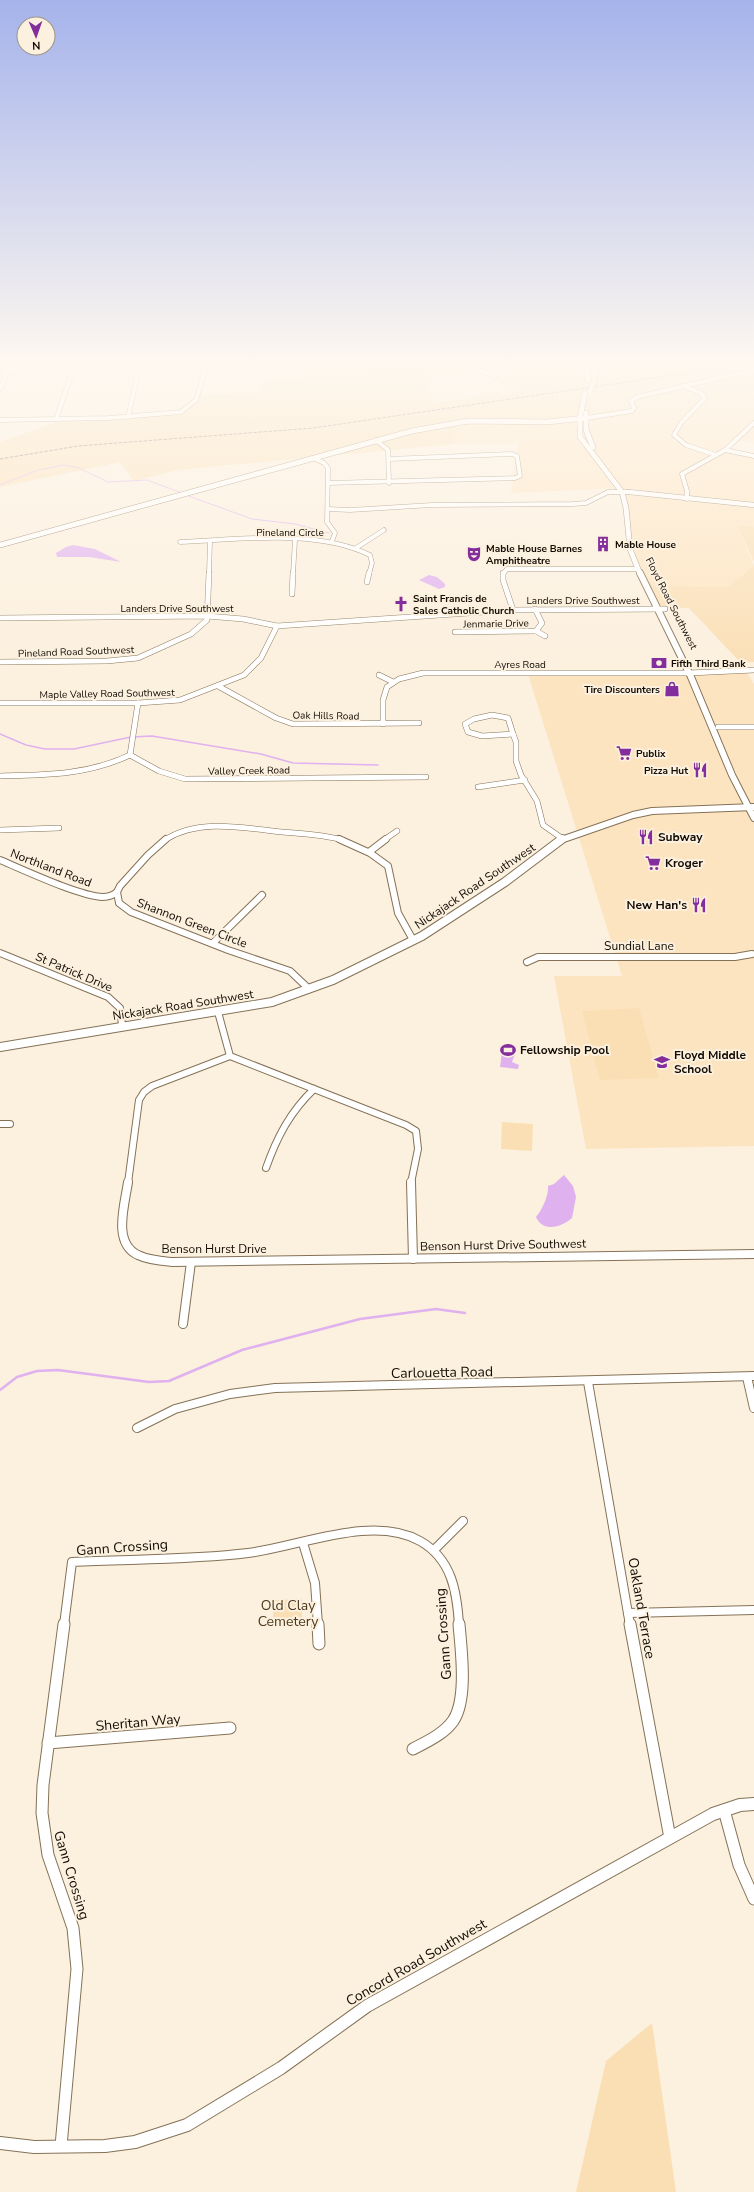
<svg xmlns="http://www.w3.org/2000/svg" width="754" height="2192" font-family="'Nunito Sans',sans-serif">
	<style>
		.built { fill: #fde4c0 }
		.green { fill: #fadfb5 }
		.water { fill: #e0b1ef }
		.lines { fill: none; stroke-linecap: round; stroke-linejoin: round }
		.stream-far2 { stroke: #e0b1ef; stroke-width: 1 }
		.stream-far1 { stroke: #e0b1ef; stroke-width: 1.5 }
		.stream { stroke: #e0b1ef; stroke-width: 2.5 }
		.minor-far4-casing { stroke: #847257; stroke-width: 5 }
		.minor-far3-casing { stroke: #847257; stroke-width: 6 }
		.minor-far2-casing { stroke: #847257; stroke-width: 8 }
		.minor-far1-casing { stroke: #847257; stroke-width: 10 }
		.minor-casing { stroke: #847257; stroke-width: 13 }
		.tertiary-far3-casing { stroke: #847257; stroke-width: 5.5 }
		.tertiary-far2-casing { stroke: #847257; stroke-width: 8 }
		.tertiary-far1-casing { stroke: #847257; stroke-width: 10 }
		.tertiary-casing { stroke: #847257; stroke-width: 14 }
		.secondary-far1-casing { stroke: #847257; stroke-width: 6 }
		.secondary-casing { stroke: #847257; stroke-width: 8 }
		.minor-far4 { stroke: #fff; stroke-width: 4 }
		.minor-far3 { stroke: #fff; stroke-width: 5 }
		.minor-far2 { stroke: #fff; stroke-width: 6 }
		.minor-far1 { stroke: #fff; stroke-width: 8 }
		.minor { stroke: #fff; stroke-width: 11 }
		.tertiary-far3 { stroke: #fff; stroke-width: 4.5 }
		.tertiary-far2 { stroke: #fff; stroke-width: 6 }
		.tertiary-far1 { stroke: #fff; stroke-width: 8 }
		.tertiary { stroke: #fff; stroke-width: 12 }
		.secondary-far1 { stroke: #fff; stroke-width: 5 }
		.secondary { stroke: #fff; stroke-width: 6 }
		.rail { stroke: #7a7165; stroke-width: 1; stroke-dasharray: 3.5 1.5; stroke-linecap: butt }
		.secondary-bridge-casing { stroke: #847257; stroke-width: 6; stroke-linecap: butt }
		.secondary-bridge { stroke: #fff; stroke-width: 5 }
		.labels { text-anchor: middle; stroke-width: 4; stroke-linejoin: round; paint-order: stroke }
		.far-street-label { font-size: 10px; fill: #130c04; stroke: #fcf0de }
		.far-poi-label { font-size: 10px; font-weight: bold; fill: #130c04; stroke: #fcf0de; text-anchor: start }
		.poi-label { font-size: 12px; font-weight: bold; fill: #130c04; stroke: #fcf0de; text-anchor: start }
		.street-label { font-size: 12px; fill: #130c04; stroke: #fcf0de }
		.near-street-label { font-size: 14px; fill: #130c04; stroke: #fcf0de }
		.near-park-label { font-size: 14px; fill: #4c3a1c; stroke: #fcf0de }
	</style>
	<rect width="100%" height="100%" fill="#fcf0de"/>
	<g class="built">
		<path d="M300,366h69l1,8 -2,8 -67,1z"/>
		<path d="M420,366h334v77l-22,-3 -13,10 35,7v70l-17,-2 17,40 -25,22 -84,-1 -17,-43 -5,-55 -112,5 7,-49h-63l1,-21 127,-38 -60,7 -44,-19 -22,5h-33z"/>
		<path d="M741,663l13,21v462l-168,3 -32,-173h68l-94,-302h161z"/>
	</g>
	<g class="green">
		<path d="M369,366h51l14,36 25,-2 28,-7 36,-1 60,-7 -3,33 -124,5 -1,21 -278,26 -43,11 -14,-19 -120,25v-45c22,-7 57,-22 79,-24 33,-4 97,6 118,-23l63,-3 1,-10h107z"/>
		<path d="M737,525l17,2v35z"/>
		<path d="M754,565v97l-13,1 -52,-55 -33,1 -11,-23 84,1z"/>
		<path d="M639,1008l20,70 -59,2 -18,-69z"/>
		<path d="M502,1122l31,2 -1,27 -31,-2z"/>
		<path d="M302,1599v27l-29,1v-27z"/>
		<path d="M652,2023l24,169h-100l30,-131z"/>
	</g>
	<g class="water">
		<path d="M73,545l22,4 26,13 -32,-5h-32l-1,-4 10,-6z"/>
		<path d="M429,575l8,2 8,7v3l-6,2 -20,-9z"/>
		<path d="M502,1052l13,2 -3,8 7,3 -1,4 -18,-2z"/>
		<path d="M564,1175l9,11 3,11 -4,21c-10,9 -29,15 -36,-1 6,-7 13,-22 12,-31l6,-2z"/>
	</g>
	<g class="lines">
		<g class="stream-far2">
			<path d="M0,485l38,-15 26,-5 15,3 29,14 39,-2 35,13"/>
			<path d="M186,495l66,24 43,5 34,9"/>
		</g>
		<path class="stream-far1" d="M0,734l26,11 19,4h29l57,-12 21,-1 109,18 32,9 85,2"/>
		<path class="stream" d="M0,1390l17,-13 20,-6 21,-1 91,12 20,-1 73,-31 118,-31 76,-10 29,4"/>
		<defs>
			<g id="minor-far4">
				<path d="M470,366l25,11"/>
				<path d="M0,370l161,-1"/>
				<path d="M683,386l18,7 4,5 -24,25 -7,12 12,10 30,10"/>
				<path d="M0,389l9,-22"/>
				<path d="M128,417l11,-48"/>
				<path d="M586,418l46,-7 2,-3 -3,-7 6,-4 117,-27"/>
				<path d="M56,419l17,-49"/>
				<path d="M0,420l109,-2 72,-6 15,-12 10,-34"/>
				<path d="M376,440l12,10 1,33"/>
				<path d="M725,450l29,6"/>
				<path d="M313,458l11,5 4,5 -1,54 8,11 -3,8"/>
				<path d="M328,483l187,-5 5,-2 -3,-20 -5,-2 -123,5"/>
				<path d="M687,499v-8l-5,-17 43,-24 29,-27"/>
				<path d="M328,509l22,1 82,-5 141,-1 13,-1 22,-11h21"/>
				<path d="M180,542c59,-2 135,-14 190,13l2,8 -3,11"/>
				<path d="M356,548l28,-18"/>
				<path d="M209,574l1,-33"/>
				<path d="M293,574l2,-34"/>
				<path d="M503,574l4,-5h130"/>
			</g>
			<g id="minor-far3">
				<path d="M503,573v7l10,30"/>
				<path d="M367,582l2,-9"/>
				<path d="M292,594l1,-21"/>
				<path d="M0,618l207,-2 36,3 34,7 236,-16 152,-1"/>
				<path d="M536,631l9,5"/>
				<path d="M455,632l81,-1 6,-8 -7,-14"/>
				<path d="M0,662l107,-1 31,-3 53,-24 16,-14 2,-47"/>
				<path d="M379,675l14,7"/>
				<path d="M218,686l58,32 17,6 126,-1"/>
				<path d="M0,703h138l42,-3 64,-25 17,-17 16,-32"/>
				<path d="M492,715l16,3 5,16 -31,2 -14,-4 -3,-8 9,-5z"/>
				<path d="M383,724v-24l4,-13 12,-8 24,-6h266l65,-3"/>
				<path d="M718,727h36"/>
				<path d="M513,734l3,8v19l5,14 16,26 6,24 20,14"/>
				<path d="M130,755l29,16 26,8 241,-2"/>
				<path d="M130,755l8,-52"/>
				<path d="M0,776c46,-1 88,-1 130,-21"/>
				<path d="M478,787l47,-7"/>
				<path d="M0,830l59,-2"/>
				<path d="M165,840c34,-22 79,-12 117,-8 21,2 40,2 60,8"/>
				<path d="M384,840l13,-9"/>
			</g>
			<g id="minor-far2">
				<path d="M166,839l-18,16 -28,31 -3,6 2,11 12,9 97,38 62,21 19,18"/>
				<path d="M339,839l31,14 18,13 10,47 15,27"/>
				<path d="M369,852l17,-13"/>
				<path d="M0,860c24,10 79,36 103,37 6,0 9,-1 14,-5"/>
				<path d="M213,943l49,-48"/>
				<path d="M0,953l108,44 12,11 2,17"/>
				<path d="M527,962l11,-5h197l17,-3"/>
				<path d="M218,1012l12,44 176,69 10,6 2,18 -7,34"/>
				<path d="M0,1124h10"/>
				<path d="M266,1168c11,-31 24,-56 48,-79"/>
				<path d="M128,1183l11,-83 5,-8 8,-6 78,-30"/>
			</g>
			<g id="minor-far1">
				<path d="M128,1182c-3,22 -16,61 10,73 10,5 23,6 34,7l582,-8"/>
				<path d="M411,1182l2,77"/>
				<path d="M183,1324l8,-62"/>
				<path d="M747,1377l7,31"/>
				<path d="M588,1382l42,243"/>
				<path d="M137,1428l38,-19 55,-15 45,-6 479,-12"/>
				<path d="M303,1543l12,40 3,42"/>
				<path d="M434,1550l29,-29"/>
				<path d="M628,1613l126,-3"/>
				<path d="M64,1625l8,-63c58,-3 118,-2 176,-9 51,-6 124,-39 172,-12 32,18 37,51 39,84"/>
			</g>
			<g id="minor">
				<path d="M318,1624l1,20"/>
				<path d="M630,1624l40,214"/>
				<path d="M48,1743l182,-15"/>
				<path d="M413,1749c13,-7 31,-15 40,-28 15,-22 8,-72 6,-97"/>
				<path d="M724,1810l15,55 15,34"/>
				<path d="M61,2146l16,-177 -4,-41 -25,-73 -6,-42 1,-28 21,-161"/>
			</g>
			<path id="tertiary-far3" d="M629,492l125,13"/>
			<path id="tertiary-far2" d="M561,840l72,-25 19,-4 102,-4"/>
			<path id="tertiary-far1" d="M0,1047l272,-45 61,-22 89,-44 83,-54 57,-43"/>
			<path id="tertiary" d="M0,2143l34,4 71,-1 30,-4 52,-17 94,-57 86,-62 346,-192 27,-9 14,-1"/>
			<g id="secondary-far1">
				<path d="M586,366l2,15"/>
				<path d="M594,366v14"/>
				<path d="M585,393l-5,25v19l42,55 4,16 4,41 10,25"/>
				<path d="M586,413v17l7,17"/>
				<path d="M0,545l412,-114 56,-10 79,1 39,-4"/>
			</g>
			<path id="secondary" d="M640,573l51,104 41,98 22,43"/>
		</defs>
		<use href="#minor-far4" class="minor-far4-casing"/>
		<use href="#minor-far3" class="minor-far3-casing"/>
		<use href="#minor-far2" class="minor-far2-casing"/>
		<use href="#minor-far1" class="minor-far1-casing"/>
		<use href="#minor" class="minor-casing"/>
		<use href="#tertiary-far3" class="tertiary-far3-casing"/>
		<use href="#tertiary-far2" class="tertiary-far2-casing"/>
		<use href="#tertiary-far1" class="tertiary-far1-casing"/>
		<use href="#tertiary" class="tertiary-casing"/>
		<use href="#secondary-far1" class="secondary-far1-casing"/>
		<use href="#secondary" class="secondary-casing"/>
		<use href="#minor-far4" class="minor-far4"/>
		<use href="#minor-far3" class="minor-far3"/>
		<use href="#minor-far2" class="minor-far2"/>
		<use href="#minor-far1" class="minor-far1"/>
		<use href="#minor" class="minor"/>
		<use href="#tertiary-far3" class="tertiary-far3"/>
		<use href="#tertiary-far2" class="tertiary-far2"/>
		<use href="#tertiary-far1" class="tertiary-far1"/>
		<use href="#tertiary" class="tertiary"/>
		<use href="#secondary-far1" class="secondary-far1"/>
		<use href="#secondary" class="secondary"/>
		<path class="rail" d="M0,459l78,-13 235,-18 423,-62"/>
		<defs>
			<path id="secondary-bridge" d="M590,392l4,-12"/>
		</defs>
		<use href="#secondary-bridge" class="secondary-bridge-casing"/>
		<use href="#secondary-bridge" class="secondary-bridge"/>
	</g>
	<linearGradient id="sky" x2="0" y2="1"><stop stop-color="#a5b3eb"/><stop offset="0.54" stop-color="#fef8f0"/><stop offset="1" stop-color="#fef8f0" stop-opacity="0"/></linearGradient>
	<rect width="754" height="673" fill="url(#sky)"/>
	<defs>
		<symbol id="building-bare" viewBox="-9 -9 18 18"><path d="M-4-6H4V6H1V3H-1V6H-4ZM-2.5-4.3h1.7v1.8h-1.7ZM.8-4.3h1.7v1.8H.8ZM-2.5-1h1.7V.8h-1.7ZM.8-1h1.7V.8H.8Z" fill="#832e9c" stroke="#fcf0de" stroke-width="2.5" paint-order="stroke"/></symbol>
		<symbol id="theatre-bare" viewBox="-9 -9 18 18"><path d="M-5-5.5Q0-4 5-5.5V0Q5 5 0 6Q-5 5-5 0ZM-3.3-2.5H-1v1.5H-3.3ZM1-2.5H3.3v1.5H1ZM-2.8 1Q0 5.5 2.8 1Z" fill="#832e9c" stroke="#fcf0de" stroke-width="2.5" paint-order="stroke"/></symbol>
		<symbol id="church-bare" viewBox="-9 -9 18 18"><path d="M-1.2-6h2.4v3.5h3.3v2.4h-3.3V6h-2.4V-.1h-3.3v-2.4h3.3Z" fill="#832e9c" stroke="#fcf0de" stroke-width="2.5" paint-order="stroke"/></symbol>
		<symbol id="bank-bare" viewBox="-9 -9 18 18"><path d="M-6-4H6V4H-6ZM0-2.3a2.3 2.3 0 1 0 0 4.6a2.3 2.3 0 1 0 0-4.6Z" fill="#832e9c" stroke="#fcf0de" stroke-width="2.5" paint-order="stroke"/></symbol>
		<symbol id="shop-bare" viewBox="-9 -9 18 18"><path d="M-5-2.5h2.3a2.7 3.5 0 0 1 5.4 0H5L5.5 6h-11ZM-1.5-2.5h3a1.5 2.3 0 0 0-3 0Z" fill="#832e9c" stroke="#fcf0de" stroke-width="2.5" paint-order="stroke"/></symbol>
		<symbol id="supermarket-bare" viewBox="-9 -9 18 18"><path d="M-6-5.5h2.5l.6 2H6L4.5 2H-2.5L-4.4-4H-6ZM-1.5 3.2a1.3 1.3 0 1 0 .1 0ZM3 3.2a1.3 1.3 0 1 0 .1 0Z" fill="#832e9c" stroke="#fcf0de" stroke-width="2.5" paint-order="stroke"/></symbol>
		<symbol id="restaurant-bare" viewBox="-9 -9 18 18"><path d="M-5-6h1v4h1v-4h1v4h1v-4h1v5L-1.5 .5V6h-2V.5L-5-1ZM5-6V6H3V1.5H1.5Q1.5-4 5-6Z" fill="#832e9c" stroke="#fcf0de" stroke-width="2.5" paint-order="stroke"/></symbol>
		<symbol id="stadium-bare" viewBox="-9 -9 18 18"><path d="M0-5a6.5 5 0 1 0 0 10a6.5 5 0 1 0 0-10ZM-3.5-1.8h7v3.6h-7Z" fill="#832e9c" stroke="#fcf0de" stroke-width="2.5" paint-order="stroke"/></symbol>
		<symbol id="school-bare" viewBox="-9 -9 18 18"><path d="M0-5L7-2L0 1L-7-2ZM-4 1L0 2.5L4 1V4Q0 6-4 4Z" fill="#832e9c" stroke="#fcf0de" stroke-width="2.5" paint-order="stroke"/></symbol>
	</defs>
	<g fill-rule="evenodd">
		<use href="#building-bare" x="592" y="533" width="22" height="22"/>
		<use href="#theatre-bare" x="463" y="543" width="22" height="22"/>
		<use href="#church-bare" x="390" y="593" width="22" height="22"/>
		<use href="#bank-bare" x="648" y="652" width="22" height="22"/>
		<use href="#shop-bare" x="661" y="678" width="22" height="22"/>
		<use href="#supermarket-bare" x="613" y="742" width="22" height="22"/>
		<use href="#restaurant-bare" x="689" y="759" width="22" height="22"/>
		<use href="#restaurant-bare" x="635" y="826" width="22" height="22"/>
		<use href="#supermarket-bare" x="642" y="852" width="22" height="22"/>
		<use href="#restaurant-bare" x="688" y="894" width="22" height="22"/>
		<use href="#stadium-bare" x="497" y="1039" width="22" height="22"/>
		<use href="#school-bare" x="651" y="1051" width="22" height="22"/>
	</g>
	<g class="labels">
		<g class="far-street-label">
			<text x="290" y="536">Pineland Circle</text>
			<text x="583" y="604">Landers Drive Southwest</text>
			<text transform="translate(672 603) rotate(63)" y="4">Floyd Road Southwest</text>
			<text x="177" y="612">Landers Drive Southwest</text>
			<text transform="translate(496 623) rotate(-1)" y="4">Jenmarie Drive</text>
			<text transform="translate(76 651) rotate(-2)" y="4">Pineland Road Southwest</text>
			<text x="520" y="668">Ayres Road</text>
			<text transform="translate(107 693) rotate(-1)" y="4">Maple Valley Road Southwest</text>
			<text transform="translate(326 715) rotate(1)" y="4">Oak Hills Road</text>
			<text transform="translate(249 770) rotate(-1)" y="4">Valley Creek Road</text>
		</g>
		<g class="far-poi-label">
			<text x="615" y="548">Mable House</text>
			<text x="486" y="552">Mable House Barnes<tspan x="486" dy="12">Amphitheatre</tspan></text>
			<text x="413" y="602">Saint Francis de<tspan x="413" dy="12">Sales Catholic Church</tspan></text>
			<text x="671" y="667">Fifth Third Bank</text>
			<text x="660" y="693" text-anchor="end">Tire Discounters</text>
			<text x="636" y="757">Publix</text>
			<text x="688" y="774" text-anchor="end">Pizza Hut</text>
		</g>
		<g class="poi-label">
			<text x="658" y="841">Subway</text>
			<text x="665" y="867">Kroger</text>
			<text x="687" y="909" text-anchor="end">New Han's</text>
			<text x="520" y="1054">Fellowship Pool</text>
			<text x="674" y="1059">Floyd Middle<tspan x="674" dy="14">School</tspan></text>
		</g>
		<g class="street-label">
			<text transform="translate(51 868) rotate(21)" y="4">Northland Road</text>
			<text transform="translate(475 886) rotate(-34)" y="4">Nickajack Road Southwest</text>
			<text transform="translate(192 923) rotate(21)" y="4">Shannon Green Circle</text>
			<text x="639" y="950">Sundial Lane</text>
			<text transform="translate(74 972) rotate(23)" y="4">St Patrick Drive</text>
			<text transform="translate(183 1005) rotate(-9)" y="4">Nickajack Road Southwest</text>
			<text transform="translate(503 1245) rotate(-1)" y="4">Benson Hurst Drive Southwest</text>
			<text x="214" y="1253">Benson Hurst Drive</text>
		</g>
		<g class="near-street-label">
			<text transform="translate(442 1372) rotate(-1)" y="5">Carlouetta Road</text>
			<text transform="translate(122 1547) rotate(-4)" y="5">Gann Crossing</text>
			<text transform="translate(642 1608) rotate(80)" y="5">Oakland Terrace</text>
			<text transform="translate(443 1634) rotate(-94)" y="5">Gann Crossing</text>
			<text transform="translate(138 1722) rotate(-5)" y="5">Sheritan Way</text>
			<text transform="translate(72 1875) rotate(73)" y="5">Gann Crossing</text>
			<text transform="translate(416 1962) rotate(-30)" y="5">Concord Road Southwest</text>
		</g>
		<g class="near-park-label">
			<text x="288" y="1610">Old Clay<tspan x="288" dy="16">Cemetery</tspan></text>
		</g>
	</g>
	<g transform="translate(36 36) rotate(178)"><circle r="19" fill="#fcf0de" stroke="#9f9587"/>
	<path d="M0-3L7 15L0 10L-7 15Z" fill="#832e9c"/>
	<text y="-6" font-size="11" font-weight="bold" text-anchor="middle" fill="#130c04">N</text>
	</g>
</svg>
